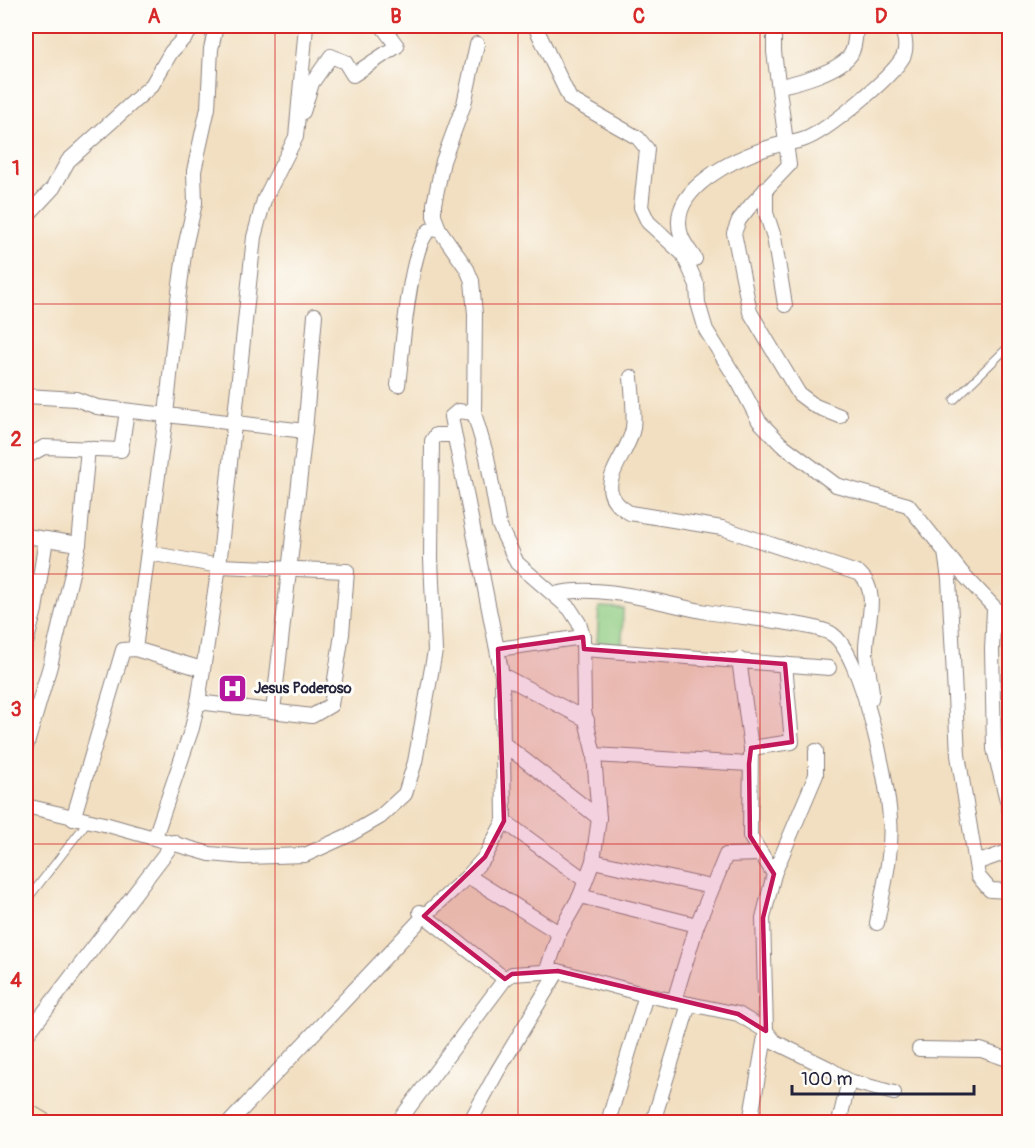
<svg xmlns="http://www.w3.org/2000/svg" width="1035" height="1148" font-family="Pangolin,sans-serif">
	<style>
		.green { fill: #8fcc81; stroke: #58775e; stroke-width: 1.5 }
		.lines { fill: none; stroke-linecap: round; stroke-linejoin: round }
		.lane-casing { stroke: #8a807e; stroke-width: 9 }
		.street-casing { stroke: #8a807e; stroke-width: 16 }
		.secondary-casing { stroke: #8a807e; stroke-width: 20 }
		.lane { stroke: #fff; stroke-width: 7 }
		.street { stroke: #fff; stroke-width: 14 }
		.secondary { stroke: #f7e9c3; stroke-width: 18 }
		.marked { fill: #c2185b; fill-opacity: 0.2; stroke: #c2185b; stroke-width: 4.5; stroke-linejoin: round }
		.grid { fill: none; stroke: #d62828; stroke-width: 1.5; stroke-opacity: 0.55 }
		.labels { text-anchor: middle; stroke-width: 6; stroke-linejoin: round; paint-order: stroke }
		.poi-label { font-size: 15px; font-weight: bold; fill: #22223b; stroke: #fdfcf7; text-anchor: start }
		.neatline { fill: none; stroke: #d62828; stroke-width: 2 }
		.grid-label { font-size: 20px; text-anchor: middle; font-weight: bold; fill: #d62828 }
	</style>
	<rect width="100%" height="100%" fill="#fdfcf7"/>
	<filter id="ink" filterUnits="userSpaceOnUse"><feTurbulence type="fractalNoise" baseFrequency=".0167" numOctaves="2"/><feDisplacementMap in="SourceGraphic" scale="12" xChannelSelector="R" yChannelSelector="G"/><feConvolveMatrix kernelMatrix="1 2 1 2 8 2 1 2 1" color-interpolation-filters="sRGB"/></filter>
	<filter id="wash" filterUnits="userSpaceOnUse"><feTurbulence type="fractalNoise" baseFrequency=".008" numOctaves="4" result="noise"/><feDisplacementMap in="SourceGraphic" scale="24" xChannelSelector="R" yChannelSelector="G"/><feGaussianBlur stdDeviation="1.35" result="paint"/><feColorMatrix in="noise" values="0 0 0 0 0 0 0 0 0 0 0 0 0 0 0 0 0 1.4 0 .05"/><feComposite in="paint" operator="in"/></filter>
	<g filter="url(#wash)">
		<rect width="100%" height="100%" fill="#f2dfc1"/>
		<path class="green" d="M599,607l24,1 -1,36 -25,-1z"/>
	</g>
	<g filter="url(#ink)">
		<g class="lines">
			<defs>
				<g id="lane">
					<path d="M954,400l56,-55"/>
					<path d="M26,901l62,-80"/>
				</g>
				<g id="street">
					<path d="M535,26l35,73 68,39 9,11 -6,58 7,15 35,32 14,31 1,18 8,27 33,53 20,38 22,23 55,41 72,20 54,68 48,51"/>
					<path d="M774,26v26l15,113 -38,40 -12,15 -5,13 16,79 49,82 16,12 25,10"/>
					<path d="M477,44l-13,60 -21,57 -9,43v12l5,13 28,40 5,12 3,33 -1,99 13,44 12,68 18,38 53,46 9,14 4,14 1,74 10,44 5,63 -6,43 -13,35 -21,37 -12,37"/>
					<path d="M781,86c18,-4 59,-15 70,-32 5,-9 4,-19 5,-28"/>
					<path d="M303,112l9,-29 19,-27 14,6 8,13 44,-29 -15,-20"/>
					<path d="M766,188v25l8,24 11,68"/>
					<path d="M26,217l27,-29 15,-27 84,-76 19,-33 24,-26"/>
					<path d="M695,259c-4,-7 -12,-16 -14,-24 -15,-47 57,-78 93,-89 10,-3 21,-3 31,-7 22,-8 86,-61 98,-82 5,-10 1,-22 -2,-31"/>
					<path d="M631,377c1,16 4,35 2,51 -5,31 -47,61 -3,85l92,15 138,46c21,19 5,54 6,77 0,14 5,28 6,42l-1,6 -5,3"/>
					<path d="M398,385c4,-28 11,-141 32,-155l9,-1"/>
					<path d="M26,396l50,3 21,8 208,24"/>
					<path d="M26,457l18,-10 77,3 6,-39"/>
					<path d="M26,536l53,8"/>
					<path d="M945,552l4,27 9,176 20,121 12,14 20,1"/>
					<path d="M149,553l70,13 128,5 -5,63 -11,71 -19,11 -114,-14"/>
					<path d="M554,594c50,-11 104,9 153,18 26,5 107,11 125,22 30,20 56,148 58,185 3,35 -7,70 -13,104"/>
					<path d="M994,610l-2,39 2,100 16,63"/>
					<path d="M26,643l9,-33 11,-71"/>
					<path d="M135,649l67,20"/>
					<path d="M498,649l85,-12"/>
					<path d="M584,649l245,19"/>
					<path d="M739,659l12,89 -1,88 24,38 -11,44 3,113 -16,91"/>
					<path d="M502,675l85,45"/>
					<path d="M273,711l32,-280 10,-116"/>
					<path d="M504,744l95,74"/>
					<path d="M26,747l24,-81 29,-122 9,-96"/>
					<path d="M751,748l41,-6 -7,-78"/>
					<path d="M594,755l155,9"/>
					<path d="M26,806l82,19 102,29 34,3 61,-2 44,-20 31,-18 25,-23 10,-32 20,-111 -4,-92 1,-118 4,-6h18"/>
					<path d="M73,819l50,-169 12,-1 31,-234 11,-108 8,-60 10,-44 -1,-32 14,-63 3,-59 5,-23"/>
					<path d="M504,821l81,59"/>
					<path d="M155,837l37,-109 6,-26 21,-136 35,-329 10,-37 32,-63 10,-111"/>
					<path d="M593,861l118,26"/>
					<path d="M976,863l34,-12"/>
					<path d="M774,874l42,-99v-24"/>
					<path d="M468,876l91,57"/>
					<path d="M580,896l117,29"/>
					<path d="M420,912l85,67"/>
					<path d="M674,1001l23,-76 29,-70 35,-1"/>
					<path d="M26,1036l148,-194"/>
					<path d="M919,1049l62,1 29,10"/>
					<path d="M230,1122l194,-206 44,-40 17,-19 19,-36 -2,-146 -51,-258 7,-6 16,2"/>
					<path d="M398,1122l107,-143 7,-5 46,-3 88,24 92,19 28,17 9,11 53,26 21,13 45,12"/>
					<path d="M470,1122l27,-50 61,-101"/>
					<path d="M608,1122l38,-127"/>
					<path d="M653,1122l36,-118"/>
					<path d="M839,1122l10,-41"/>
				</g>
				<path id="secondary" d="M26,1112l17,10"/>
			</defs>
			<use href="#lane" class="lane-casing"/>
			<use href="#street" class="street-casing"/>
			<use href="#secondary" class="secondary-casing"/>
			<use href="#lane" class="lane"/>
			<use href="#street" class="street"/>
			<use href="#secondary" class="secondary"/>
		</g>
	</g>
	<path class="marked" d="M583,637l1,12 201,15 7,78 -41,6 -2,16 1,72 24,38 -11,44 3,113 -28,-17 -180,-43 -46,3 -7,5 -81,-63 61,-59 19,-36 -6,-172z"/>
	<path class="grid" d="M275,26v1096M518,26v1096M760,26v1096M26,304h984M26,574h984M26,844h984"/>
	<defs>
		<symbol id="hospital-square" viewBox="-11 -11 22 22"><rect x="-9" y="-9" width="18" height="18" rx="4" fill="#b5179e" stroke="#fdfcf7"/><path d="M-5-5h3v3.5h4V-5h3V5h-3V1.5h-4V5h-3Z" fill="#fff"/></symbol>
	</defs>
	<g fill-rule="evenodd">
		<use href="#hospital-square" x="216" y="672" width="33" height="33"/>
	</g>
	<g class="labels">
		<g class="poi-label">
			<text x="254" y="693">Jesus Poderoso</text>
		</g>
	</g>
	<rect width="1035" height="1148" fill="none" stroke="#fdfcf7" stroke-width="66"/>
	<path d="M792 1085v9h182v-9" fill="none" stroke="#22223b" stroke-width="3"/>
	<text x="801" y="1085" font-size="18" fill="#22223b" stroke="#fdfcf7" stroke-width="4.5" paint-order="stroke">100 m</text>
	<rect x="33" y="33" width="969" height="1082" class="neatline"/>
	<g class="grid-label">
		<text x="154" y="23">A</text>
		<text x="396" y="23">B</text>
		<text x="639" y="23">C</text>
		<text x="881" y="23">D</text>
		<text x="16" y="175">1</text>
		<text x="16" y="446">2</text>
		<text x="16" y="716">3</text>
		<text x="16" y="987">4</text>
	</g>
</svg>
